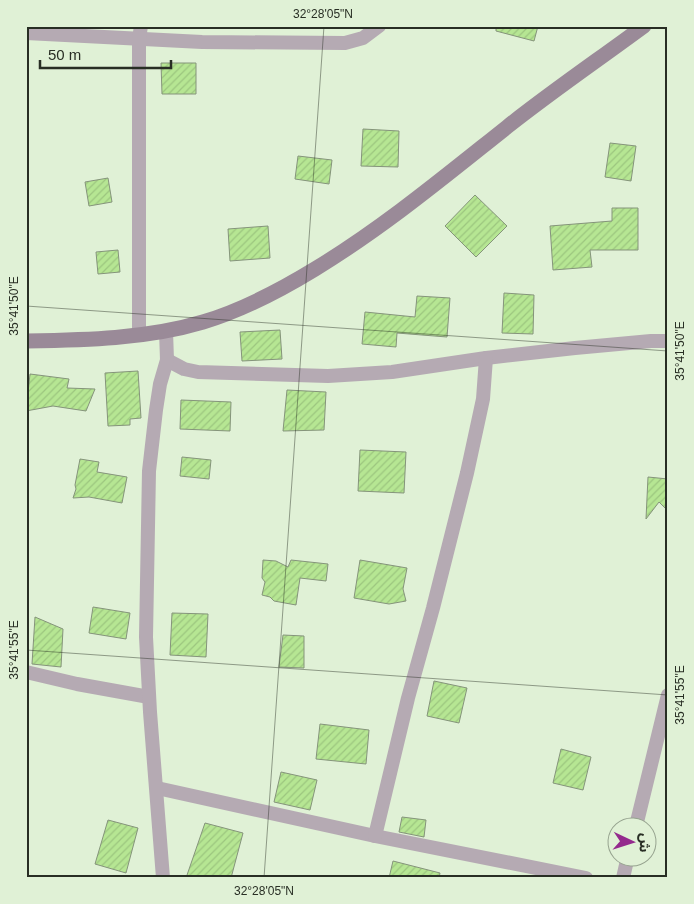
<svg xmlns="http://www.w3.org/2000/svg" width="694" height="904" font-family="Arial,'Noto Sans Arabic',sans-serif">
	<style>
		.building { fill: url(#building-hatch); stroke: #85947b }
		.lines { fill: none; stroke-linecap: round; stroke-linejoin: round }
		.minor { stroke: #b5aab3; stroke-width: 14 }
		.secondary { stroke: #9a8a98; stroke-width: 15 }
		.ticks { fill: none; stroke: #282e24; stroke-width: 1; stroke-opacity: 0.45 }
		.neatline { fill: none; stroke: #282e24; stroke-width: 2 }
		.ticks-label { font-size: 12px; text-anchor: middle; fill: #282e24 }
	</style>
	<defs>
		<pattern id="building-hatch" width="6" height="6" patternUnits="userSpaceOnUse" patternTransform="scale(1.25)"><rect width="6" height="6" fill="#b6e693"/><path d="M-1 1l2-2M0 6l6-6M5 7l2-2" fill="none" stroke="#9cc67f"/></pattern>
	</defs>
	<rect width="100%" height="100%" fill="#e0f1d6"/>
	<g class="building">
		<path d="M496,26h42l-4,15 -38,-10z"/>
		<path d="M161,63h35v31h-34z"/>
		<path d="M363,129l36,2 -1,36 -37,-1z"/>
		<path d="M610,143l26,3 -5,35 -26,-4z"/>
		<path d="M298,156l34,4 -3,24 -34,-5z"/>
		<path d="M108,178l4,24 -23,4 -4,-24z"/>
		<path d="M475,195l32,31 -31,31 -31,-31z"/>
		<path d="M612,208h26v42h-48l2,17 -39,3 -3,-44 62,-5z"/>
		<path d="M268,226l2,32 -40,3 -2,-32z"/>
		<path d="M118,250l2,22 -22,2 -2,-22z"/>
		<path d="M504,293l30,2 -1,39 -31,-1z"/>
		<path d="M417,296l33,2 -3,39 -50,-4 -1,14 -34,-3 3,-32 50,5z"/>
		<path d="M280,330l2,29 -40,2 -2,-29z"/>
		<path d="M138,371l3,47 -11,1v6l-22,1 -3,-53z"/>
		<path d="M30,374l39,5 -2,9 28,1 -9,22 -33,-5 -27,5z"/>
		<path d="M287,390l39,2 -2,38 -41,1z"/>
		<path d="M181,400l50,2 -1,29 -50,-2z"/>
		<path d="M360,450l46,2 -2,41 -46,-2z"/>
		<path d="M182,457l29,3 -2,19 -29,-3z"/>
		<path d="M80,459l19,3 -2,10 30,5 -5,26 -33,-6 -16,1 3,-9 -1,-4z"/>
		<path d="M648,477l20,2v32l-9,-9 -13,17z"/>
		<path d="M263,560l13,1 12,6 3,-7 37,4 -2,17 -26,-3 -4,27 -22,-4 -4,-4 -8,-2 3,-13 -3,-4z"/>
		<path d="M360,560l47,8 -4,21 3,12 -17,3 -35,-6z"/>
		<path d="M93,607l37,6 -4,26 -37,-6z"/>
		<path d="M172,613l36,1 -2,43 -36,-2z"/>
		<path d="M35,617l28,12 -2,38 -29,-3z"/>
		<path d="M283,635l21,1v32l-25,-1z"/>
		<path d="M434,681l33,7 -8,35 -32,-7z"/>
		<path d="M320,724l49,6 -3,34 -50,-5z"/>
		<path d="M561,749l30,8 -8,33 -30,-7z"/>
		<path d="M281,772l36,8 -7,30 -36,-8z"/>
		<path d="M402,817l24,3 -2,17 -25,-5z"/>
		<path d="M108,820l30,8 -12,45 -31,-9z"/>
		<path d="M205,823l38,10 -12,45h-45z"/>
		<path d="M393,861l47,12 -1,5h-50z"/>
	</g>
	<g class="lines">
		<g class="minor">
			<path d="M26,33l176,9 143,1 18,-5 16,-12"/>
			<path d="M139,334v-295l2,-13"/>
			<path d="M167,360l17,9 14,3 130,4 64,-4 94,-14 89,-10 76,-7h17"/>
			<path d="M26,672l51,12 72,13"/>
			<path d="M157,788l218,48 211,42"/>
			<path d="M636,826l32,-131"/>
			<path d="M375,836l33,-138 25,-90 34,-135 16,-74 3,-41"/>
			<path d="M163,878l-13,-166 -4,-75 3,-166 7,-61 4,-26 7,-24 -1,-29"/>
			<path d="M623,878l5,-22"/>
		</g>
		<path class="secondary" d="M26,341c59,-1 120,-2 177,-19 40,-12 76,-31 112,-53 69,-42 129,-92 192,-142 44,-35 91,-67 137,-101"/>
	</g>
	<path class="ticks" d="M26,306l642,45M26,650l642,45M264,878l60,-852"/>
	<rect width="694" height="904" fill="none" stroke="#e0f1d6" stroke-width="55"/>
	<g transform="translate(632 842) rotate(94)"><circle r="24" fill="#e0f1d6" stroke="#96a38f"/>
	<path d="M0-4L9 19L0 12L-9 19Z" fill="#942a8d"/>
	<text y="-8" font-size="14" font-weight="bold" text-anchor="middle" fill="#282e24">ش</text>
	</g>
	<path d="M40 60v8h131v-8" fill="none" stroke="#282e24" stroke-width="2.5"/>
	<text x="48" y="60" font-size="15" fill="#282e24" stroke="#e0f1d6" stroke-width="4" paint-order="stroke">50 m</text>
	<rect x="28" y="28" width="638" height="848" class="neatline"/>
	<g class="ticks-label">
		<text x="323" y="18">32°28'05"N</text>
		<text transform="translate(14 306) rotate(-90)" y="4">35°41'50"E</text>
		<text transform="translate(680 351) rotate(-90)" y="4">35°41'50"E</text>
		<text transform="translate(14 650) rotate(-90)" y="4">35°41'55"E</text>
		<text transform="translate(680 695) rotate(-90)" y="4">35°41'55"E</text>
		<text x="264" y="895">32°28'05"N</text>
	</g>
</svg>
